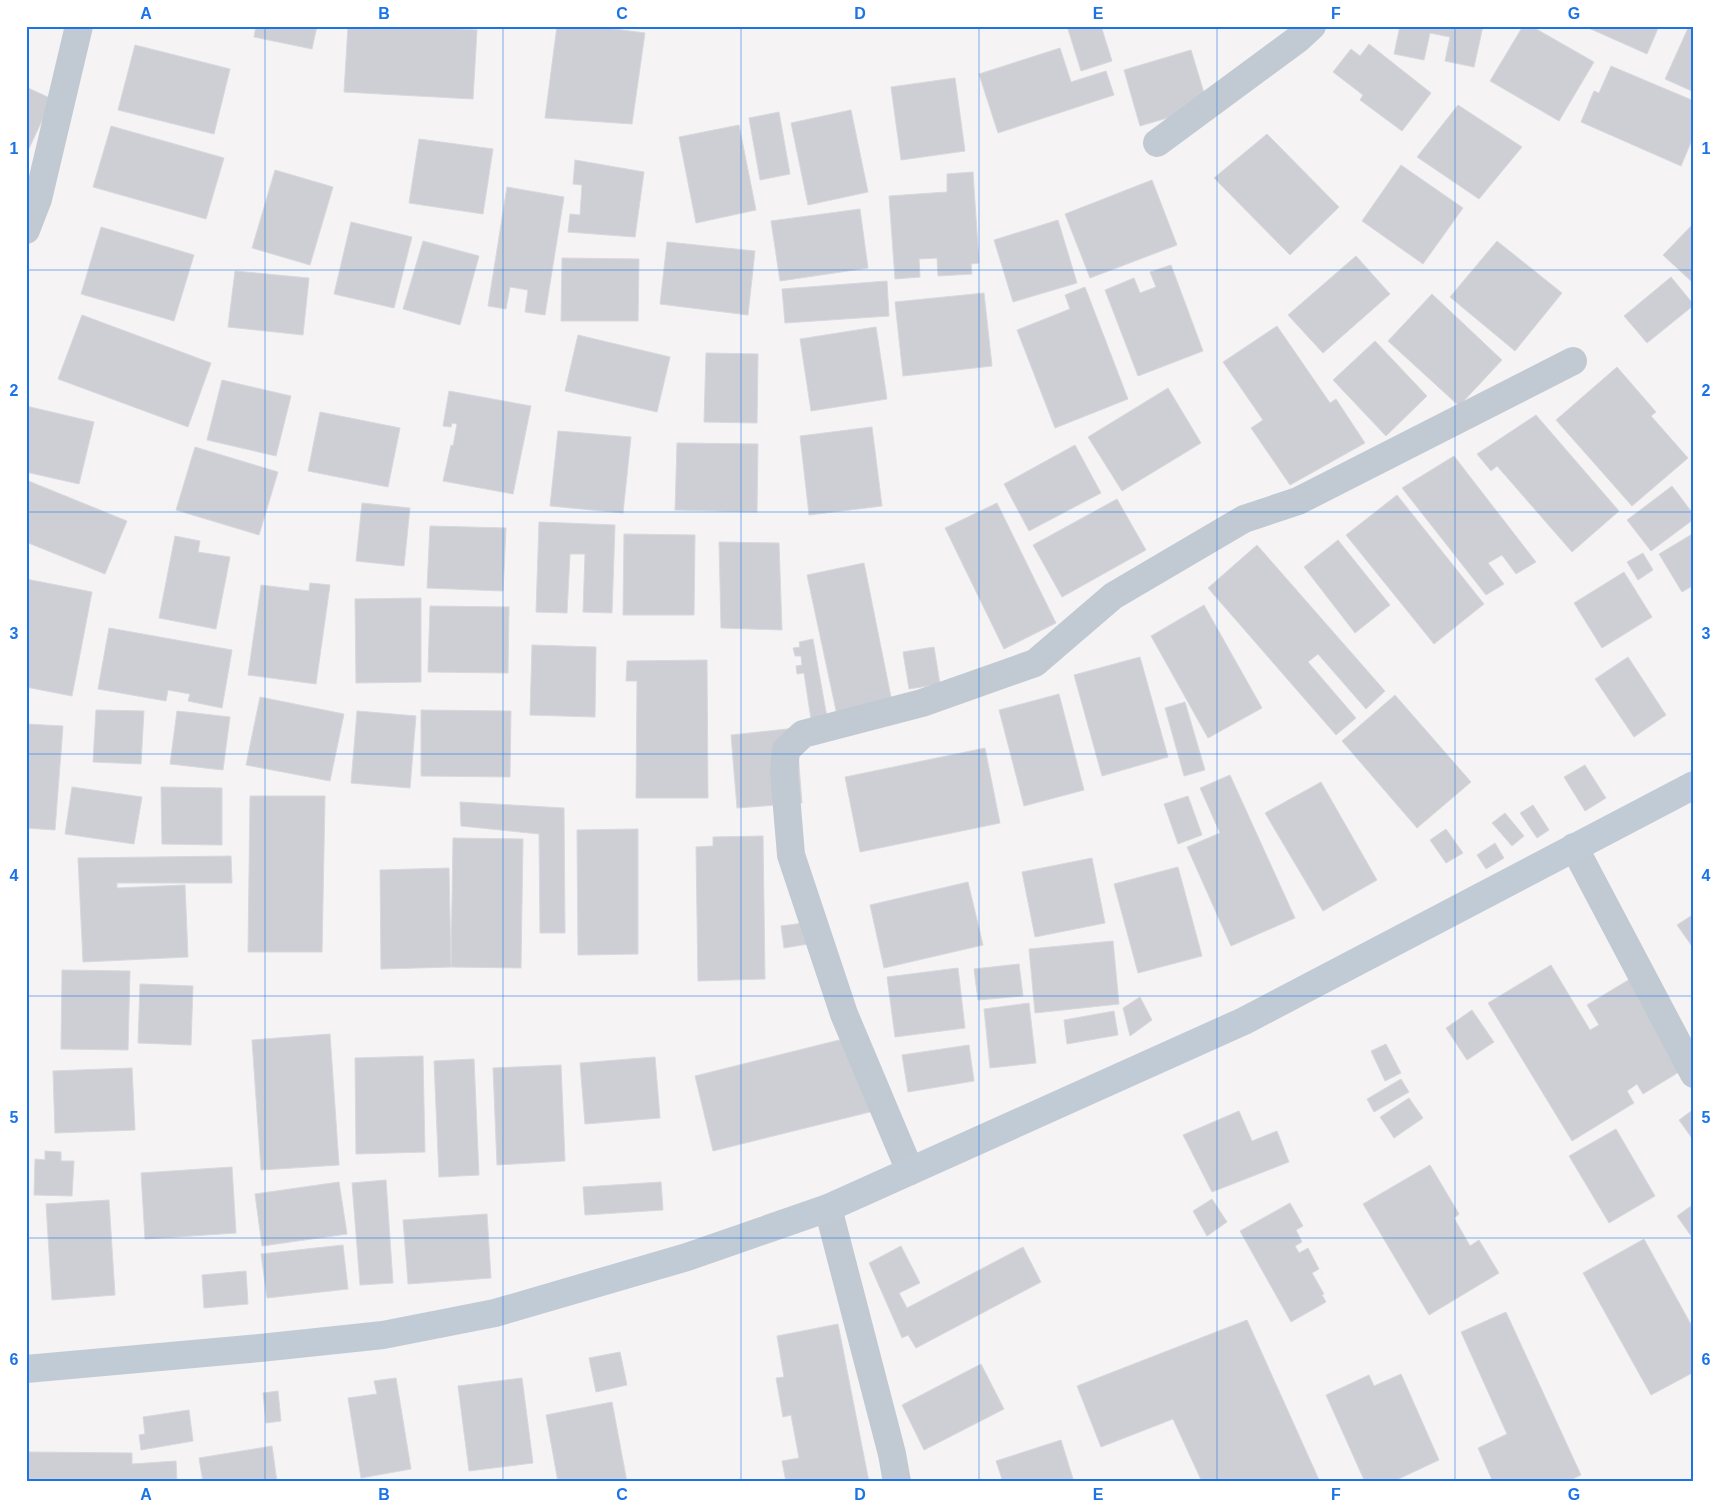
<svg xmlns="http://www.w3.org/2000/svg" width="1720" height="1508" font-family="Helvetica,sans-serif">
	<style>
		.building { fill: #cdcfd5; stroke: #d7d9de }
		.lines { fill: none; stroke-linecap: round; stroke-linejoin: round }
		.minor { stroke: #c1cad2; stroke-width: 28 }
		.secondary { stroke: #c1cbd6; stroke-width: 28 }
		.grid { fill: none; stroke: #1a73e8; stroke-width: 1; stroke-opacity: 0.55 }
		.neatline { fill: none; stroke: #1a73e8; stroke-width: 2 }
		.grid-label { font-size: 16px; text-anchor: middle; font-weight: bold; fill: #1a73e8 }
	</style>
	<rect width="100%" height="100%" fill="#f5f3f3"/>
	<g class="building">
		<path d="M256,26h61l-5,23 -58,-12z"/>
		<path d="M348,26h68l61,4 -4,69 -129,-7z"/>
		<path d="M557,26h34l54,7 -13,91 -87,-6z"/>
		<path d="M1067,26h34l11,35 -31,10z"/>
		<path d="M1400,26h83l-9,41 -29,-6 5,-24 -20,-4 -6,27 -30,-6z"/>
		<path d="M1523,26h8l63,36 -35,59 -69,-40z"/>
		<path d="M1584,26h75l-12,28z"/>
		<path d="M1689,26h5v66l-29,-13z"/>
		<path d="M1369,44l62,49 -29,38 -42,-31 3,-5 -30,-23 18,-23 9,7z"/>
		<path d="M135,45l95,24 -16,65 -96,-24z"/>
		<path d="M1060,48l11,34 35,-11 8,24 -116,38 -19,-59z"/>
		<path d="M1191,50l17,56 -68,20 -16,-56z"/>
		<path d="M1611,66l83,35v34l-13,31 -100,-44 13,-31 5,2z"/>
		<path d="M955,78l10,73 -64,9 -10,-73z"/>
		<path d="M26,87l26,12 -26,56z"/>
		<path d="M1458,105l64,42 -43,52 -62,-42z"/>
		<path d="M851,110l17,82 -60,13 -17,-82z"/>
		<path d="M779,112l11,62 -30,6 -11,-62z"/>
		<path d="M739,125l17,85 -60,13 -17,-86z"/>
		<path d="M111,126l113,32 -18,61 -113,-32z"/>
		<path d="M1267,134l72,73 -49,48 -76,-77z"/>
		<path d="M419,139l74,10 -10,65 -74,-11z"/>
		<path d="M575,160l69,12 -9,65 -67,-5 2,-18 10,1 2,-30 -9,-1z"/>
		<path d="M1401,165l62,43 -40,56 -61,-43z"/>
		<path d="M275,170l58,17 -23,78 -58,-17z"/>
		<path d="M973,172l6,91 -8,1 1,10 -34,2 -1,-18 -18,1 1,18 -25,2 -6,-83 58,-4v-18z"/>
		<path d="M1152,180l25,65 -87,33 -25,-64z"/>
		<path d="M507,187l57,10 -19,118 -20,-3 3,-22 -18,-3 -4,22 -18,-3z"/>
		<path d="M860,209l8,59 -88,13 -9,-60z"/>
		<path d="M1058,220l19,63 -64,19 -19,-62z"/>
		<path d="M351,222l61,15 -18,71 -60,-14z"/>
		<path d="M1694,223v57l-2,2 -29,-27z"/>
		<path d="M101,227l93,28 -20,66 -93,-27z"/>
		<path d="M423,241l56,15 -19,69 -57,-16z"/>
		<path d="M1497,241l65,52 -47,58 -65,-54z"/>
		<path d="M667,242l88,9 -7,64 -88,-11z"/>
		<path d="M1356,256l34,38 -67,59 -35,-38z"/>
		<path d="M562,258l77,1 -1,62h-77z"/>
		<path d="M1171,265l32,86 -65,25 -33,-86 29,-12 6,15 16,-6 -6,-15z"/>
		<path d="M235,271l74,7 -6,57 -75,-8z"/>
		<path d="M1671,277l23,28 -47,38 -23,-27z"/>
		<path d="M887,281l2,35 -104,7 -3,-34z"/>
		<path d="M1085,287l43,112 -73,29 -38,-98 53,-21 -5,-14z"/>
		<path d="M984,293l8,73 -89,10 -8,-74z"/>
		<path d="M1432,294l70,66 -43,46 -71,-65z"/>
		<path d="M82,315l129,48 -23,64 -130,-48z"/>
		<path d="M1277,326l53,77 6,-4 29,44 -75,42 -39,-57 12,-8 -40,-58z"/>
		<path d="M876,327l11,72 -76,12 -11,-72z"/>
		<path d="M578,335l92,22 -13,55 -92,-21z"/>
		<path d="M1375,341l52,55 -41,40 -53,-56z"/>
		<path d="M706,353l52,1 -1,69 -53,-1z"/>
		<path d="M1617,367l39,45 -5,4 37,42 -56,48 -76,-86z"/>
		<path d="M222,380l69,16 -15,60 -69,-16z"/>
		<path d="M1168,388l33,55 -79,48 -34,-54z"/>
		<path d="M449,391l82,15 -18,88 -70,-13 8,-36 2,1 4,-22 -5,-1 -1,4 -8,-1z"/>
		<path d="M26,406l68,16 -15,62 -53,-12z"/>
		<path d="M320,412l80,16 -12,59 -80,-16z"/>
		<path d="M1536,415l83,96 -47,41 -75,-86 -6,5 -14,-17z"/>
		<path d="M872,427l10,79 -73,9 -9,-79z"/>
		<path d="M558,431l73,6 -8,76 -73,-7z"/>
		<path d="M677,443l81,1 -1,68 -82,-2z"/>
		<path d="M1075,445l26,48 -72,38 -25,-47z"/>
		<path d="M195,447l83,25 -19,63 -83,-25z"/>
		<path d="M1454,456l82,106 -20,12 -14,-19 -14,8 16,21 -18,11 -84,-107z"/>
		<path d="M26,480l101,41 -22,53 -79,-32z"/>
		<path d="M1672,486l22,29v4l-43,32 -24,-31z"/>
		<path d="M1397,495l87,109 -50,40 -88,-109z"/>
		<path d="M1117,499l29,51 -84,47 -29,-52z"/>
		<path d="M362,503l48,5 -6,58 -48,-5z"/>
		<path d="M997,503l59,120 -52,26 -59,-121z"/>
		<path d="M539,522l76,3 -3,88 -29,-1 2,-58h-15l-3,59 -31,-1z"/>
		<path d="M430,526l76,2 -3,63 -76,-3z"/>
		<path d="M1694,533v52l-12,7 -23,-38z"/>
		<path d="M624,534l71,1 -1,80h-71z"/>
		<path d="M175,536l25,5 -2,11 32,5 -14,72 -57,-11z"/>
		<path d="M1338,540l52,65 -35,28 -51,-66z"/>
		<path d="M719,542l60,1 3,87 -61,-2z"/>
		<path d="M1257,545l128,146 -19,18 -48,-55 -10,8 48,56 -20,17 -128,-147z"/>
		<path d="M1643,553l10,17 -15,10 -11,-18z"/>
		<path d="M864,563l28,139 -55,13 -30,-140z"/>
		<path d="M1624,572l28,45 -50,31 -28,-45z"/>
		<path d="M26,579l66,13 -20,104 -46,-9z"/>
		<path d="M310,583l20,2 -14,99 -68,-9 13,-90 48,6z"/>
		<path d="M421,598v84l-65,1 -1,-84z"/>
		<path d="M1204,605l58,103 -54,30 -57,-102z"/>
		<path d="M430,606l79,1 -1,66 -80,-1z"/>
		<path d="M109,628l123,22 -10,58 -34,-7 2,-7 -22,-4 -2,11 -68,-12z"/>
		<path d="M813,639l15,84 -16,3 -8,-53 -7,1 -1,-8 6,-1 -1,-9h-6l-2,-8 7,-1 -1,-5z"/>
		<path d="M532,645l64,2 -1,70 -65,-2z"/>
		<path d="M934,647l6,37 -31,5 -6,-37z"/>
		<path d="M1140,657l28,100 -66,19 -28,-101z"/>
		<path d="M1628,657l38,58 -32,22 -39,-58z"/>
		<path d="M707,660l1,138h-72l1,-117h-11l1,-20z"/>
		<path d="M1059,694l25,96 -60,16 -25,-96z"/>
		<path d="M1395,695l76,87 -54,46 -75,-87z"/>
		<path d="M260,697l84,17 -14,67 -84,-16z"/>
		<path d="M1185,702l20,68 -21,6 -19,-68z"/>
		<path d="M96,710l48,1 -3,53 -48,-2z"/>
		<path d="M421,710l90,1 -1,66 -89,-1z"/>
		<path d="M177,711l53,6 -7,53 -53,-6z"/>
		<path d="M357,711l59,5 -6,72 -59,-5z"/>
		<path d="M26,724l37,2 -8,104 -29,-2z"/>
		<path d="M796,728l6,75 -65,5 -6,-73z"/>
		<path d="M985,748l15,75 -140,29 -15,-75z"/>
		<path d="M1585,765l21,33 -21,13 -21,-34z"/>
		<path d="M1230,775l65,143 -64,28 -44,-99 33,-14 -20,-45z"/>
		<path d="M1321,782l56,98 -54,31 -58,-98z"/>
		<path d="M72,787l70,10 -8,47 -69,-10z"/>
		<path d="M161,787l61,1v57l-60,-1z"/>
		<path d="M250,796h75l-3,156h-74z"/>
		<path d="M1188,796l14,39 -24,9 -14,-40z"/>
		<path d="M460,802l104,6 1,125h-25l-1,-99 -78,-8z"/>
		<path d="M1533,805l16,25 -12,8 -17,-25z"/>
		<path d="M1505,813l19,23 -12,10 -20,-23z"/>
		<path d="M638,829v125l-60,1 -1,-125z"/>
		<path d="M1446,829l17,24 -17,10 -16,-23z"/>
		<path d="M763,836l2,143 -67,2 -2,-134 17,-1v-9z"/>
		<path d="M453,838l70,1 -2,129 -70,-1z"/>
		<path d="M1495,843l9,15 -18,11 -9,-14z"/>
		<path d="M231,856l1,27h-115v5l68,-3 3,72 -105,5 -5,-104z"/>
		<path d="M1092,858l13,65 -70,14 -13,-65z"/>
		<path d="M1178,867l24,89 -64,17 -24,-89z"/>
		<path d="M449,868l2,99 -70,2 -1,-99z"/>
		<path d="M968,882l15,63 -99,23 -14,-63z"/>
		<path d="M1694,914v35l-17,-24z"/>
		<path d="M811,922l3,21 -30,5 -3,-22z"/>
		<path d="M1113,941l6,63 -84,9 -6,-64z"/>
		<path d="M1019,964l4,32 -45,4 -4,-31z"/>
		<path d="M1551,965l39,65 9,-5 -12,-20 43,-26 54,90 -41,25 -6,-10 -10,7 7,12 -62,38 -84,-138z"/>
		<path d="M958,968l7,60 -70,9 -8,-60z"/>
		<path d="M62,970l68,1 -2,79 -67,-1z"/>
		<path d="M140,984l53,2 -2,59 -53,-2z"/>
		<path d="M1140,997l12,23 -22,16 -7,-28z"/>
		<path d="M1029,1003l7,60 -46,5 -6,-59z"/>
		<path d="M1472,1010l22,32 -27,18 -21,-32z"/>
		<path d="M1114,1011l4,24 -51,9 -3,-24z"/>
		<path d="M330,1034l9,131 -78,5 -9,-130z"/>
		<path d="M863,1034l19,75 -169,42 -18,-75z"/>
		<path d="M1386,1044l15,29 -16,8 -14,-30z"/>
		<path d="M969,1045l5,36 -66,11 -6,-37z"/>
		<path d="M423,1056l2,96 -69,2 -1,-96z"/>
		<path d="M655,1057l5,61 -75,6 -5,-61z"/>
		<path d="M474,1059l5,116 -40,2 -5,-116z"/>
		<path d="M561,1065l4,96 -68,4 -4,-97z"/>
		<path d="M132,1068l3,62 -80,3 -2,-62z"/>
		<path d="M1401,1079l8,13 -35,20 -7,-13z"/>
		<path d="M1409,1098l14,20 -29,20 -14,-21z"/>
		<path d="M1694,1109v32l-15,-21z"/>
		<path d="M1239,1111l13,30 25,-10 12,31 -77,30 -29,-57z"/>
		<path d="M1616,1129l39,67 -46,27 -40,-67z"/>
		<path d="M45,1151l16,1v9h13l-2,35 -38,-1 1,-36 10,1z"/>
		<path d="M1430,1165l29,49 -5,4 16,28 9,-6 20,33 -70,42 -66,-111z"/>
		<path d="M232,1167l4,66 -91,6 -4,-66z"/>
		<path d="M386,1180l7,103 -33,2 -8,-102z"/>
		<path d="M339,1182l8,52 -85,12 -7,-52z"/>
		<path d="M661,1182l2,28 -78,5 -2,-28z"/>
		<path d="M1212,1199l15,23 -20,14 -14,-25z"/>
		<path d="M109,1200l6,95 -63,5 -6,-96z"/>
		<path d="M1290,1203l13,23 -7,4 6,12 -7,4 4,7 9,-5 11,21 -7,4 12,21 -2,1 4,7 -35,20 -51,-91z"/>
		<path d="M1694,1204v36l-17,-24z"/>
		<path d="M487,1214l4,64 -83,6 -5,-64z"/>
		<path d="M1644,1239l50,91v42l-43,23 -68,-122z"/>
		<path d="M343,1245l5,44 -81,9 -6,-44z"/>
		<path d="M901,1246l19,37 -21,10 8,15 116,-61 18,35 -125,66 -8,-13 -6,3 -33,-75z"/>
		<path d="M246,1271l2,33 -44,4 -2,-33z"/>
		<path d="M1506,1312l75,163 -15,7h-73l-15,-34 29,-14 -46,-102z"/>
		<path d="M1247,1320l73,162h-118l-29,-63 -72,28 -24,-61z"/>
		<path d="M838,1324l31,158h-83l-4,-21 17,-3 -8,-43 -8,2 -7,-39 8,-1 -7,-41z"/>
		<path d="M620,1352l7,33 -31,7 -7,-34z"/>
		<path d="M981,1364l23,45 -80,41 -22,-45z"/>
		<path d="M1401,1374l38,86 -47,22h-27l-39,-87 43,-20 5,11z"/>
		<path d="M396,1378l15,91 -50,9 -13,-80 29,-4 -3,-13z"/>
		<path d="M522,1378l11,85 -64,8 -11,-85z"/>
		<path d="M278,1391l3,30 -15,2 -3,-30z"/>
		<path d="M612,1402l15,80h-69l-12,-67z"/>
		<path d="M189,1410l4,31 -52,9 -2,-15 6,-1 -2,-17z"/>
		<path d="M1061,1440l13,42h-69l-3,-3 -6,-18z"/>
		<path d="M272,1446l5,36h-74l-4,-24z"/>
		<path d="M28,1452l104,1v11l44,-3 1,21h-151v-18l2,1z"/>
	</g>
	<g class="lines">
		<g class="minor">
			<path d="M1157,143l141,-104 14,-13"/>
			<path d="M26,230l12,-31 41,-173"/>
			<path d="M1574,847l120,227"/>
			<path d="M910,1171l-66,-157 -53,-159 -7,-84 2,-21 17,-16 119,-31 113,-40 78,-67 131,-77 54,-18 275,-140"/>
			<path d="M828,1208l64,246 5,28"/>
		</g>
		<path class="secondary" d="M26,1369l234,-21 123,-13 112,-22 192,-56 141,-49 416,-187 450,-236"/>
	</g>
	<path class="grid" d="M265,26v1456M503,26v1456M741,26v1456M979,26v1456M1217,26v1456M1455,26v1456M26,270h1668M26,512h1668M26,754h1668M26,996h1668M26,1238h1668"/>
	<rect width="1720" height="1508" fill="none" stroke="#ffffff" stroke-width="55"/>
	<rect x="28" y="28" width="1664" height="1452" class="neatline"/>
	<g class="grid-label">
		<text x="146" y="19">A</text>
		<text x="384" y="19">B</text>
		<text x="622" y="19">C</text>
		<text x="860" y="19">D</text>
		<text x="1098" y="19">E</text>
		<text x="1336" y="19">F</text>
		<text x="1574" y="19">G</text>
		<text x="14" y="154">1</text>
		<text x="1706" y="154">1</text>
		<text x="14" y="396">2</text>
		<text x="1706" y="396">2</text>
		<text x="14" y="639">3</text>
		<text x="1706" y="639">3</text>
		<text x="14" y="881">4</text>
		<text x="1706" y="881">4</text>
		<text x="14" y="1123">5</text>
		<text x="1706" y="1123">5</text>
		<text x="14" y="1365">6</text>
		<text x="1706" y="1365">6</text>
		<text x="146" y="1500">A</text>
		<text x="384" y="1500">B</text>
		<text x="622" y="1500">C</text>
		<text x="860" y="1500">D</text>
		<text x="1098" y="1500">E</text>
		<text x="1336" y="1500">F</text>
		<text x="1574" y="1500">G</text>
	</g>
</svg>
